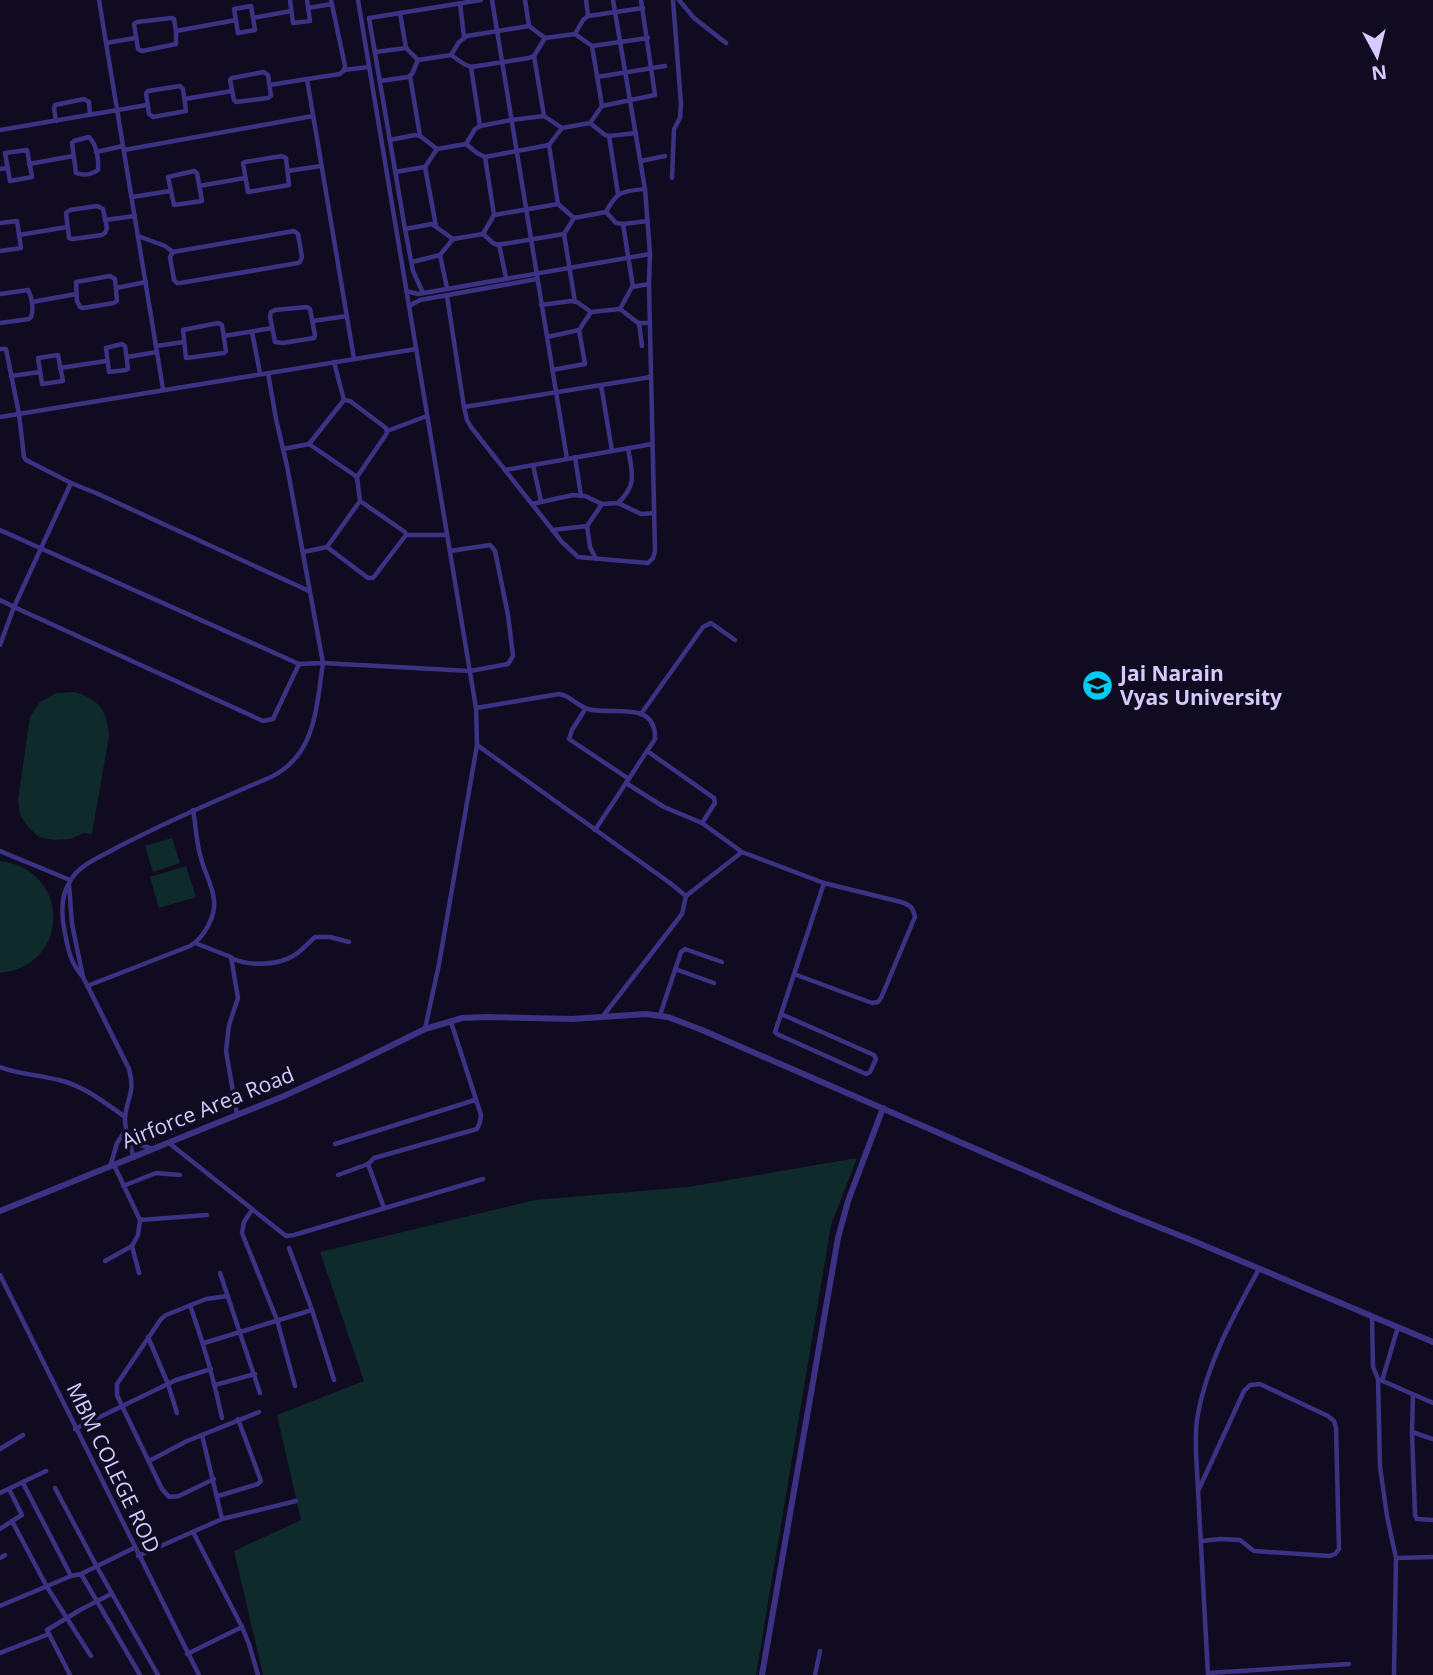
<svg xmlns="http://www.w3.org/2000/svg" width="1433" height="1675" font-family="'Open Sans',sans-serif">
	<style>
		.green { fill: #0e2a2b }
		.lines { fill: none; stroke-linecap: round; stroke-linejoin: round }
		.minor { stroke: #3b3284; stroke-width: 4.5 }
		.tertiary { stroke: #3b3284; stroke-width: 6 }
		.labels { text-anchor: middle; stroke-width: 7; stroke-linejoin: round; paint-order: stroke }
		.poi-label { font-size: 21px; font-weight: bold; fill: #d5cbff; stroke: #100b21; text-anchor: start }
		.street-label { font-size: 21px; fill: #d5cbff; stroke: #100b21 }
	</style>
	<rect width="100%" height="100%" fill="#100b21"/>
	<g class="green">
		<path d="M75,692c25,8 32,19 34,44l-17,98 -8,-1 -14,6 -16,1 -15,-3 -11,-10 -8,-12 -2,-15 12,-83 10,-15 16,-9z"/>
		<path d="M172,838l8,25 -27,9 -8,-26z"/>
		<path d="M0,861c71,8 71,105 0,112z"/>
		<path d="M186,866l10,31 -37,11 -9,-31z"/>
		<path d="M857,1158l-26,67 -75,450h-493l-29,-124 67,-31 -24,-105 87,-34 -44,-129 215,-52 153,-13z"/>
	</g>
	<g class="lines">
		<g class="minor">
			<path d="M99,0l64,389"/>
			<path d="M290,0l3,23 17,-2 -3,-21"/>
			<path d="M331,0l14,66 -1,4 -4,4 -33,5 47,280"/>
			<path d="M358,0l118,708 1,37 -38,219 -14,65"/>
			<path d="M492,0l75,459"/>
			<path d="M525,0l4,26"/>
			<path d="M586,0l2,16"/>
			<path d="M679,0l15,18 32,25"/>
			<path d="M460,3l4,34"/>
			<path d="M251,6l4,24 -17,3 -4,-24z"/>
			<path d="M308,8l24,-4"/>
			<path d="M400,13l6,35"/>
			<path d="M171,18l3,1 2,12v13l-34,7 -4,-2 -4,-25 3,-2z"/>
			<path d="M253,18l38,-7"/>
			<path d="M176,31l60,-11"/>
			<path d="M575,34l17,12 56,-8"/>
			<path d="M106,43l29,-5"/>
			<path d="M592,46l10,60"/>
			<path d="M375,52l31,-4 12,12 33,-5 8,-13 8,-6 62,-10 16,12 30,-4 8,-14 5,-4 55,-8"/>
			<path d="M451,55l13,9 7,3 58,-9 5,-2 11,-18"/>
			<path d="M534,56l10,60"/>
			<path d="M471,67l9,59"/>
			<path d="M344,70l25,-3"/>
			<path d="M264,72l4,3 3,21 -3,2 -32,4 -2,-2 -4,-20 2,-2z"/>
			<path d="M410,76l10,60"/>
			<path d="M597,77l68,-11"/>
			<path d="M380,81l28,-4 4,-3 6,-14"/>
			<path d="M270,85l37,-6"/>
			<path d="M180,86l3,3 3,22 -33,6 -4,-3 -3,-21 2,-2z"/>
			<path d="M185,99l47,-8"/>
			<path d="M56,121l-2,-13 1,-3 29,-6 5,3 1,13"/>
			<path d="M590,123l15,12 4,1 9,58"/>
			<path d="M0,130l147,-25"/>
			<path d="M609,136l27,-3"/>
			<path d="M89,137c8,8 10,23 9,33 -6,4 -14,6 -22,3l-4,-30 2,-2z"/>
			<path d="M390,140l25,-5 5,1 17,13 29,-5 9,-15 5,-3 31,-6 33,-4 18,12 28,-5 12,-17 53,-11 -14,-95"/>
			<path d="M466,144l11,9 8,4 64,-12 13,-17"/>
			<path d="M549,145l9,59"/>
			<path d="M27,150l5,27 -22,4 -5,-28z"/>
			<path d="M124,150l189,-34"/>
			<path d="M96,152l27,-6"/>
			<path d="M282,156l4,2 3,27 -41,7 -5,-29 2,-1z"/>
			<path d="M485,157l9,58"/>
			<path d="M641,161l24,-5"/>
			<path d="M29,164l44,-8"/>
			<path d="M425,167l11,59"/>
			<path d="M0,169l8,-1"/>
			<path d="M194,171l3,2 5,28 -28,4 -6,-28z"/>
			<path d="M288,171l33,-5"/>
			<path d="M395,172l30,-5 12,-18"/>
			<path d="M672,178l2,-49 6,-11 1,-14 -8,-104"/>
			<path d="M199,186l46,-8"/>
			<path d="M132,197l38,-6"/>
			<path d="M97,206l6,3 4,19 -2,5 -3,2 -29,4 -4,-1 -3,-25 4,-3z"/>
			<path d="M606,212c11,-21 16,-21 39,-23"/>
			<path d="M606,212l10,11 7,1 25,-3"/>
			<path d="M105,220l30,-4"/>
			<path d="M0,223l17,-2 4,27 -21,3"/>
			<path d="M623,224l10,63"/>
			<path d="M405,229l27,-5 21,15"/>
			<path d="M483,234l10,9 4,2 67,-11 10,-16 32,-6"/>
			<path d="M564,234l11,68"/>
			<path d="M19,235l48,-8"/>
			<path d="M138,236l27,10 8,6 121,-21 4,3 4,23 -2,5 -2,1 -118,20h-3l-3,-3 -4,-23 3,-5"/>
			<path d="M499,244l7,34"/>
			<path d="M440,255l7,33"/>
			<path d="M412,262l28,-7 13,-16 30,-5 11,-19 64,-11 16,14"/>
			<path d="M110,276l5,3 2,22 -3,2 -31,5 -3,-1 -3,-6 -1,-19z"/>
			<path d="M116,288l30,-6"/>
			<path d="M406,291l12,3 232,-40"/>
			<path d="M423,293l-10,-22 -8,-42 -36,-211 112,-18"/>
			<path d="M0,294l28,-4c4,7 6,20 3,27l-2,2 -29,4"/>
			<path d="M447,296l17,111 3,13 4,7 91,115 16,15 70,6 5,-5 2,-7 -6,-267 1,-30 -5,-65 -32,-189"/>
			<path d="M32,302l44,-8"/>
			<path d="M541,305l30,-4 6,1 14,10 29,-3 18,14h12"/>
			<path d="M409,306l11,-6 117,-21"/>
			<path d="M307,307l3,2 5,26 -1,3 -31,5 -8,-1 -5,-26 1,-4 4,-2z"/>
			<path d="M620,309l12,-22 17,-3"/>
			<path d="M313,321l34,-5"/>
			<path d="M218,323l4,2 4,26 -2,2 -38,5 -3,-28z"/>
			<path d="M639,323l3,23"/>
			<path d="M252,332l8,41"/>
			<path d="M224,336l48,-8"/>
			<path d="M547,337l32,-7 12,-18"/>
			<path d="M122,344l3,2 3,23 -2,1 -17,2 -3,-24z"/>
			<path d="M156,346l28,-4"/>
			<path d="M0,349h6l13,65 5,43 2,3 45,23 25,10 213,98"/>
			<path d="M58,355l5,26 -21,3 -4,-26z"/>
			<path d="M127,357l30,-5"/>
			<path d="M334,362l10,38"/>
			<path d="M60,368l46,-7"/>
			<path d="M552,370l33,-6 -6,-34"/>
			<path d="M11,376l29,-4"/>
			<path d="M601,385l11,66"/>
			<path d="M464,407l187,-30"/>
			<path d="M0,417l416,-68"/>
			<path d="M387,431l40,-15"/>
			<path d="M309,444l35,-44 6,1 36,27 1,5 -30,44"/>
			<path d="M283,449l26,-5 48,33 3,24 45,31 1,3 -33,43h-5l-41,-31 -24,5"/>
			<path d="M575,457l6,39"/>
			<path d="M533,465l8,36"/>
			<path d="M505,470l147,-26"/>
			<path d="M71,483l-57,124 249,114 10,-2 26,-55"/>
			<path d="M618,503c20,-19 14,-30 10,-55"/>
			<path d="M532,504l41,-9 12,1 17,8 16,-1 23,11 13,-1"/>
			<path d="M0,530l299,134 24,-1 -36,-197 -11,-47 -8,-46"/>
			<path d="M552,530l35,-4"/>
			<path d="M406,535h41"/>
			<path d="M327,547l33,-46"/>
			<path d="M596,559l-6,-12 -3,-21 15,-22"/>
			<path d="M0,600l14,7 -14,38"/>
			<path d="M476,708l83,-14c11,1 18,12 29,15 24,7 68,-10 67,30l-60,91"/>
			<path d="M586,708l-14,22 -3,9 60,40"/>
			<path d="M641,714l62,-87 8,-4 24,17"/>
			<path d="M477,745l193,138 16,13 -4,18 -79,102"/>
			<path d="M647,751l67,47 1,5 -13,20"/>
			<path d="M626,783l38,24 38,16 40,29"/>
			<path d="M0,851l70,29"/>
			<path d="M69,885l3,39 11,53 46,92c7,25 -3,29 -4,50 0,13 5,26 9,39"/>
			<path d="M686,896l56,-44 82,31 77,19c9,3 12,5 14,15l-34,81 -3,4 -6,1 -78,-29"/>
			<path d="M195,943l36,14 7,41 -9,27 -3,26 11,64"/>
			<path d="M231,958c17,8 45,8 62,-2 8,-4 15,-13 22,-19h15l19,5"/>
			<path d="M675,969l39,14"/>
			<path d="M83,977c-12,-13 -15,-27 -18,-44 -4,-18 -5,-36 5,-52 10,-17 32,-25 48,-34 50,-26 101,-48 153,-70 45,-22 45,-69 52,-114l147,8 38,-7 5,-8 -5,-41 -13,-64 -5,-6 -40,6"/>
			<path d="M87,986l103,-40c14,-8 26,-30 24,-46 -1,-13 -10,-29 -13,-42 -5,-15 -5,-33 -8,-48"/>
			<path d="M781,1014l93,41 2,4 -6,13 -4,2 -89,-40 -2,-2z"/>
			<path d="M781,1014l43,-131"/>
			<path d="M660,1015l21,-63 4,-3 37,13"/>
			<path d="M0,1067c18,7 39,8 59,13 25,6 45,22 66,37"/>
			<path d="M129,1141l24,8"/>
			<path d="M169,1143l117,93 8,-1 189,-56"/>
			<path d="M335,1144l140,-44"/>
			<path d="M110,1167l7,-24 8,-12"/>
			<path d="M338,1175l30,-11"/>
			<path d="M123,1186l33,-13 24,2"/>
			<path d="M384,1208l-16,-44 6,-6 103,-29 3,-7 1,-7 -30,-93"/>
			<path d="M252,1210l-8,12 -2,11 35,87 18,66"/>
			<path d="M140,1220l67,-5"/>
			<path d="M132,1246l7,27"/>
			<path d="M289,1248l23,62 22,70"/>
			<path d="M105,1261l27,-15 6,-11 2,-15 -26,-55"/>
			<path d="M220,1273l40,120"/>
			<path d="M0,1275l199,400"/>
			<path d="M190,1305c13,37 24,74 32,113"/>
			<path d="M1372,1317l1,50 5,12 2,88 7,49 9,42 -2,117"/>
			<path d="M148,1337l20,47 9,29"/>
			<path d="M204,1343l108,-33"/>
			<path d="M1378,1379l55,24"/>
			<path d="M1382,1381l16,-54"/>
			<path d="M215,1385l40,-11"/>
			<path d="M1413,1395l-1,37 3,83 2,4 16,1"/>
			<path d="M75,1429l101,-49 35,-11"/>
			<path d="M1412,1432l21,7"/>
			<path d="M202,1435l20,84"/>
			<path d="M0,1449l23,-14"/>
			<path d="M149,1461l38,-20 72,-29"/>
			<path d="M214,1479l-35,17 -10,1 -7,-8 -40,-83 -5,-11v-11l44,-65 5,-4 40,-16 22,-3"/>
			<path d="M23,1483l48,93"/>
			<path d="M55,1488l42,79 61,108"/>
			<path d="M9,1489l13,26 -10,6"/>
			<path d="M1199,1489l45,-98 6,-6 10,-1 68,32 6,5 2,7 3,121 -4,5 -5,2 -76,-5 -14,-11 -20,-1 -18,2"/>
			<path d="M0,1493l46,-22"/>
			<path d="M218,1496l40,-12 3,-3 -23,-62"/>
			<path d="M0,1529l12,-8 35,66 44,69"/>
			<path d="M193,1532l49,95 7,17 9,31"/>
			<path d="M138,1556l84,-37 74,-18"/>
			<path d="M0,1558l5,-3"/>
			<path d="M1396,1558l37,-1"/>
			<path d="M81,1574l59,101"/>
			<path d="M0,1606l71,-30 10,-2 53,-26"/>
			<path d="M0,1653l49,-19"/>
			<path d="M187,1654l55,-27"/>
			<path d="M1208,1673l141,-9"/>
			<path d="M70,1675l-23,-45 33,-20 31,-16"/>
			<path d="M815,1675l5,-24"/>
			<path d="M1208,1675l-12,-222c0,-13 -1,-26 2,-39 9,-51 36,-99 61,-145"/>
		</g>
		<g class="tertiary">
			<path d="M0,1211l284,-115 74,-34 67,-33 37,-11 25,-1 85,2 74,-5 22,3 34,13 414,180 80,32 237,100"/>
			<path d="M762,1675l76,-437 10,-37 35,-93"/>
		</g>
	</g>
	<defs>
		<symbol id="university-disc" viewBox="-11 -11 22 22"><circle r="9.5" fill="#00cbf6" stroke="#100b21"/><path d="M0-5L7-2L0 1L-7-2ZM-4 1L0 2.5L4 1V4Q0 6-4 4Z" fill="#111"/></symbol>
	</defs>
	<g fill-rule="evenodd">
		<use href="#university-disc" x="1080" y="668" width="35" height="35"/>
	</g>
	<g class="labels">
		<g class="poi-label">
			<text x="1120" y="681">Jai Narain<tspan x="1120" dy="24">Vyas University</tspan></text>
		</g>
		<g class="street-label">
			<text transform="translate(208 1108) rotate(-22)" y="7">Airforce Area Road</text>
			<text transform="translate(113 1468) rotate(64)" y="7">MBM COLEGE ROD</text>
		</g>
	</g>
	<g transform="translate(1377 56) rotate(173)" stroke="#100b21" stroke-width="5" paint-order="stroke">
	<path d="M0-5L12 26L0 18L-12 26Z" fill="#d5cbff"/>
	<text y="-10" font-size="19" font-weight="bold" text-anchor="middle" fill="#d5cbff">N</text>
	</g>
</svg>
